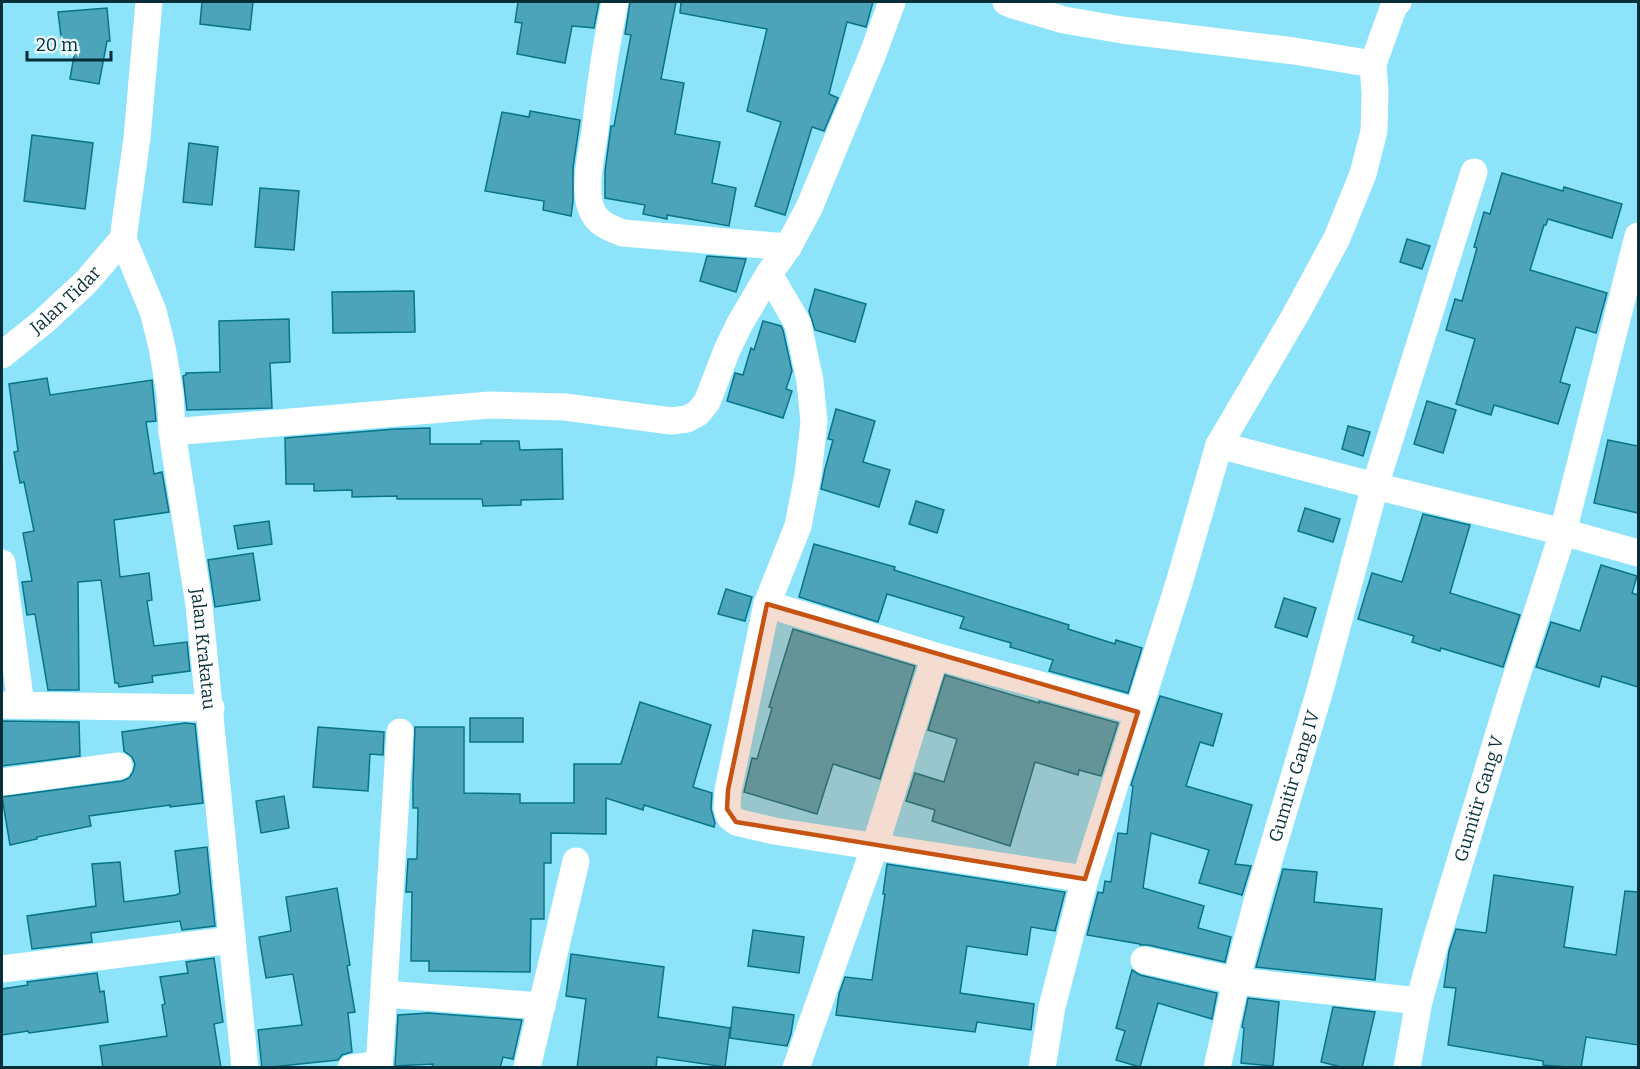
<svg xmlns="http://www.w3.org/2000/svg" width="1640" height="1069" font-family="Bitter,serif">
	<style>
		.building { fill: #4ba4b9; stroke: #087489; stroke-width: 1.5 }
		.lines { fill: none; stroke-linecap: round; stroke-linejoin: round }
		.street { stroke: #fff; stroke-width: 27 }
		.marked { fill: #c65312; fill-opacity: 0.2; stroke: #c65312; stroke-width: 4.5; stroke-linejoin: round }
		.labels { text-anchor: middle; stroke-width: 4.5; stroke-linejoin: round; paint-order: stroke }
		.street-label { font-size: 18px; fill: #062e37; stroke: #e8f8fd }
	</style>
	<rect width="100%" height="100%" fill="#8ce3fa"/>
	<g class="building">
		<path d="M202,2h51l-3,28 -50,-6z"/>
		<path d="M518,2h81l-5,26 -22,-2 -7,37 -48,-9 5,-31 -7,-1z"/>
		<path d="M630,2h46l-15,77 23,4 -9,51 45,8 -8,41 24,5 -7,38 -62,-11v4l-24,-5 2,-9 -40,-7v-27l6,-45h3l17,-91 -6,-1z"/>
		<path d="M681,2h192l-7,25 -19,-5 -18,72 9,4 -14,33 -12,-4 -27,88 -30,-9 26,-84 -34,-11 20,-82 -87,-16z"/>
		<path d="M107,8l3,33h-3l-8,43 -29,-5 6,-35 -14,1 -4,-33z"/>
		<path d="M530,111l50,9 -7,48v33l-2,15 -28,-6 1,-9 -59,-10 17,-79 27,5z"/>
		<path d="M32,135l61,8 -8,66 -61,-8z"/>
		<path d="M189,143l29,4 -6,58 -29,-3z"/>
		<path d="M1502,173l61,18 1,-4 58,17 -10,34 -64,-19 -2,6h-2l-14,45 77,23 -11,40 -20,-6 -16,55 10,3 -12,39 -64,-19 -3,10 -35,-11 19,-65 -29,-9 9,-31 7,2 15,-53 -3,-1 10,-35 6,2z"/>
		<path d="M260,188l39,3 -5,59 -39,-3z"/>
		<path d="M1407,239l23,7 -8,23 -22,-7z"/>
		<path d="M707,256l39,3 -10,33 -36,-11z"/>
		<path d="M815,289l51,15 -11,38 -40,-12 -6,-19z"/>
		<path d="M414,291l1,41 -82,1 -1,-41z"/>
		<path d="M289,319l1,43 -20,1 2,45 -85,2 -4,-34 3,-1v-2l34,-1 -1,-51z"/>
		<path d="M763,321l18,5 2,4 9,41 -6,18 6,2 -9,27 -56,-17 8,-28 8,2 8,-27 3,2z"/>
		<path d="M47,378l3,17 102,-15 4,41 -10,1 8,52 8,-2 7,40 -55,8 6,57 29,-4 3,27 -5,1 7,45 33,-4 3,29 -38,5 1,6 -34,5 -1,-4h-3l-14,-103 -23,2 1,108h-31l-13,-76 -8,1 -5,-33 10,-1 -9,-48 11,-2 -10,-49 -4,1 -6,-31 4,-1 -9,-67z"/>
		<path d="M1427,401l29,9 -13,43 -29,-9z"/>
		<path d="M836,409l39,12 -12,41 27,8 -11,37 -58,-18 4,-20 8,-29 -5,-1z"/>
		<path d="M1348,426l22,6 -7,24 -21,-7z"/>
		<path d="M430,428v16h51v-3h38l1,9 42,-1 1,50 -42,1v5l-38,1 -1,-7h-85v-3l-45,1v-7l-38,1v-7h-28l-1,-46 110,-9z"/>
		<path d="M1608,440l30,6v67l-44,-10z"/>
		<path d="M916,501l28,9 -7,23 -28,-9z"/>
		<path d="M1305,508l35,11 -7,23 -35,-11z"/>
		<path d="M1423,514l47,11 -20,68 70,22 -17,52 -62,-19 -1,3 -28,-9 2,-6 -56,-17 14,-46 30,9z"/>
		<path d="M269,521l3,23 -34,5 -4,-23z"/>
		<path d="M814,544l81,23 -1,3 175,55 -1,4 47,15 1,-4 26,8 -14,45 -79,-22 4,-11 -43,-13 1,-4 -51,-15 4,-11 -77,-23 -9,28 -79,-25z"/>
		<path d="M253,553l7,47 -45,7 -7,-47z"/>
		<path d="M1601,565l36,11 -5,17 6,2v92l-36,-11 -3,11 -63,-20 15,-45 29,9z"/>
		<path d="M726,589l26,8 -7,24 -27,-7z"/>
		<path d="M1284,598l32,10 -9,29 -32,-10z"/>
		<path d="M793,629l122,37 -35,113 -47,-15 -16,50 -73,-22 8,-34 5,1 15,-51 -3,-1z"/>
		<path d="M945,675l94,28v-2l79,22 -17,53 -22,-6 -1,5 -43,-13 -25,84 -78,-25 3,-11 -29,-9 9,-28 29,9 13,-43 -29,-9z"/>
		<path d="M1160,696l62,18 -9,32 -13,-4 -14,44 66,19 -17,59 16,2 -9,29 -43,-12 10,-33 -58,-17 -8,55 61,18 -6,22 33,9 -6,25 -77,-17h-8v-1l-53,-9 11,-43 5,1 2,-12 6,1 7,-49 9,1 6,-48 -2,-1z"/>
		<path d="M640,702l71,23 -18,62 19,6 -1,16 4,14 -1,4 -70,-22 -1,5 -37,-12v36l-55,-1v30h-7v56h-13l-1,53 -101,-1v-10h-18l1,-69h-6l2,-33h9l1,-51h-5v-24l2,-57h49v66l56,1v9h54v-39h47z"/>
		<rect x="470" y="718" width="53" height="24"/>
		<path d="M2,721l77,1 1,34 -78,10z"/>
		<path d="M185,723l10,1 8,79 -33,4v-2l-81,11 2,10 -54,11v2l-27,6 -8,-48 120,-16 7,-3 4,-6 2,-8 -3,-7 -8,-6 -2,-19z"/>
		<path d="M318,727l66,5 -1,23 -13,-1 -2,37 -55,-4z"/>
		<path d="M284,796l5,32 -28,5 -5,-32z"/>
		<path d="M207,847l8,79 -33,4 -2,-9 -89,12 1,9 -60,7 -5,-33 69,-10 -4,-42 28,-2 4,40 52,-7 4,-2 -5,-42z"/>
		<path d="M887,864l178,28 -10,39 -24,-4 -4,28 -60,-9 -7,47 74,11 -3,26 -54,-8 -2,10 -139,-17 3,-21 6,-17 27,3 13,-86h-2z"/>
		<path d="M1283,869l34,3 -3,30 68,7 -7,71 -119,-13z"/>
		<path d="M1494,875l79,12 -9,60 52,8 9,-64 13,1v153l-52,-8 -5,31 -38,-3v-4l-95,-16 8,-57 -12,-1 5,-36 7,-22 30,4z"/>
		<path d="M337,888l13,77 -3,1 8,46 -7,1 4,39 -10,3 -4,5 -76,8 -4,-38 44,-5 -9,-51 -27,4 -7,-41 32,-6 -5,-34z"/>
		<path d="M753,930l51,7 -5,36 -51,-7z"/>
		<path d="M571,954l93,13 -6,50 72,11 -5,39 -68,-10 -1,11h-79l9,-69 -20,-3z"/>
		<path d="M214,958l9,64 -9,2 7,44h-118l-3,-22 67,-10 -5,-31 3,-1 -5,-27 28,-4 -2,-11z"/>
		<path d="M1132,970l8,5 77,18 -5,26 -54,-16 -18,64 -24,-7 9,-29 -9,-3z"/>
		<path d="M97,973l3,19 4,-1 4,31 -79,11 -1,-2 -26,4v-46l26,-4 -1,-3z"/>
		<path d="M1248,998l31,4 -6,64 -32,-3 3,-35 -2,-1z"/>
		<path d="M733,1007l61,8 -3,19 -4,12 -57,-8z"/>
		<path d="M1333,1007l42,5 -13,56h-17l-24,-6z"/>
		<path d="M428,1013l94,7 -9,39 -10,-2 -3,11h-68l1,-4 -38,2 3,-51z"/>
	</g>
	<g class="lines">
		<g class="street">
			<path d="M615,2c-9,42 -15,85 -20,128 -3,22 -12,57 -4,78 5,15 18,20 32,25l165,14"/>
			<path d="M1006,2l7,3 51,15 58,10 172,21 79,13"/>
			<path id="s1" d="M123,239l30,72 9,36 8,47 2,38 27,173 46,463"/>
			<path d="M123,239l14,-101 12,-136"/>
			<path d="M769,274l29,50 12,57 4,41 -6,53 -10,51 -31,78 -39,186 -1,19 3,8 6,5 38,9 311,48"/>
			<path id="s2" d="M2,355l42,-34 42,-39 37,-43"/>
			<path d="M172,432l318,-27 75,2 106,14 16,-2 11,-6 9,-11 20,-52 12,-25 30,-51 19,-27 21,-39 63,-152 20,-54"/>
			<path d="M1219,445l156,41 188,46 75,21"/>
			<path d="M2,563l19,142"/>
			<path d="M767,604l168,52 203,56"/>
			<path d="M2,705l209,3"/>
			<path d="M2,782l117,-16"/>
			<path d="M1144,960l92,21 183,20"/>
			<path d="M2,969l230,-29"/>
			<path d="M384,994l158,12"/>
			<path d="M351,1068l28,-4"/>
			<path d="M379,1068l21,-336"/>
			<path d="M527,1068l49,-207"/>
			<path d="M796,1068l79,-222 60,-190"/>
			<path d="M1042,1068l10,-61 33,-128 94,-296 40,-138 77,-131 41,-76 26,-64 11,-43 1,-38 -2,-29 21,-58 4,-4"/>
			<path id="s3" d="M1217,1068l19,-87 25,-94 59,-197 55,-204 99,-314"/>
			<path id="s4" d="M1407,1068l12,-67 16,-57 74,-244 54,-168 75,-296"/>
		</g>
	</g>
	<path class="marked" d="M767,604l371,108 -53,167 -349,-57 -9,-13 1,-19z"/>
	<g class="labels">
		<g class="street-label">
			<text dy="6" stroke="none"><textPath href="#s2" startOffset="84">Jalan Tidar</textPath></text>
			<text dy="6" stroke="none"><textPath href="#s1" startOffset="420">Jalan Krakatau</textPath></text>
			<text dy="6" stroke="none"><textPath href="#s3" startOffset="302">Gumitir Gang IV</textPath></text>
			<text dy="6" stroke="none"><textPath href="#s4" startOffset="279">Gumitir Gang V</textPath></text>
		</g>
	</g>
	<rect width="1640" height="1069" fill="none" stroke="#062e37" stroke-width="6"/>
	<path d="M27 51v9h84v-9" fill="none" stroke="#062e37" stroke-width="3"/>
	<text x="36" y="51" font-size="18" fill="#062e37" stroke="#e8f8fd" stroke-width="4.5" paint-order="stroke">20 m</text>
</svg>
